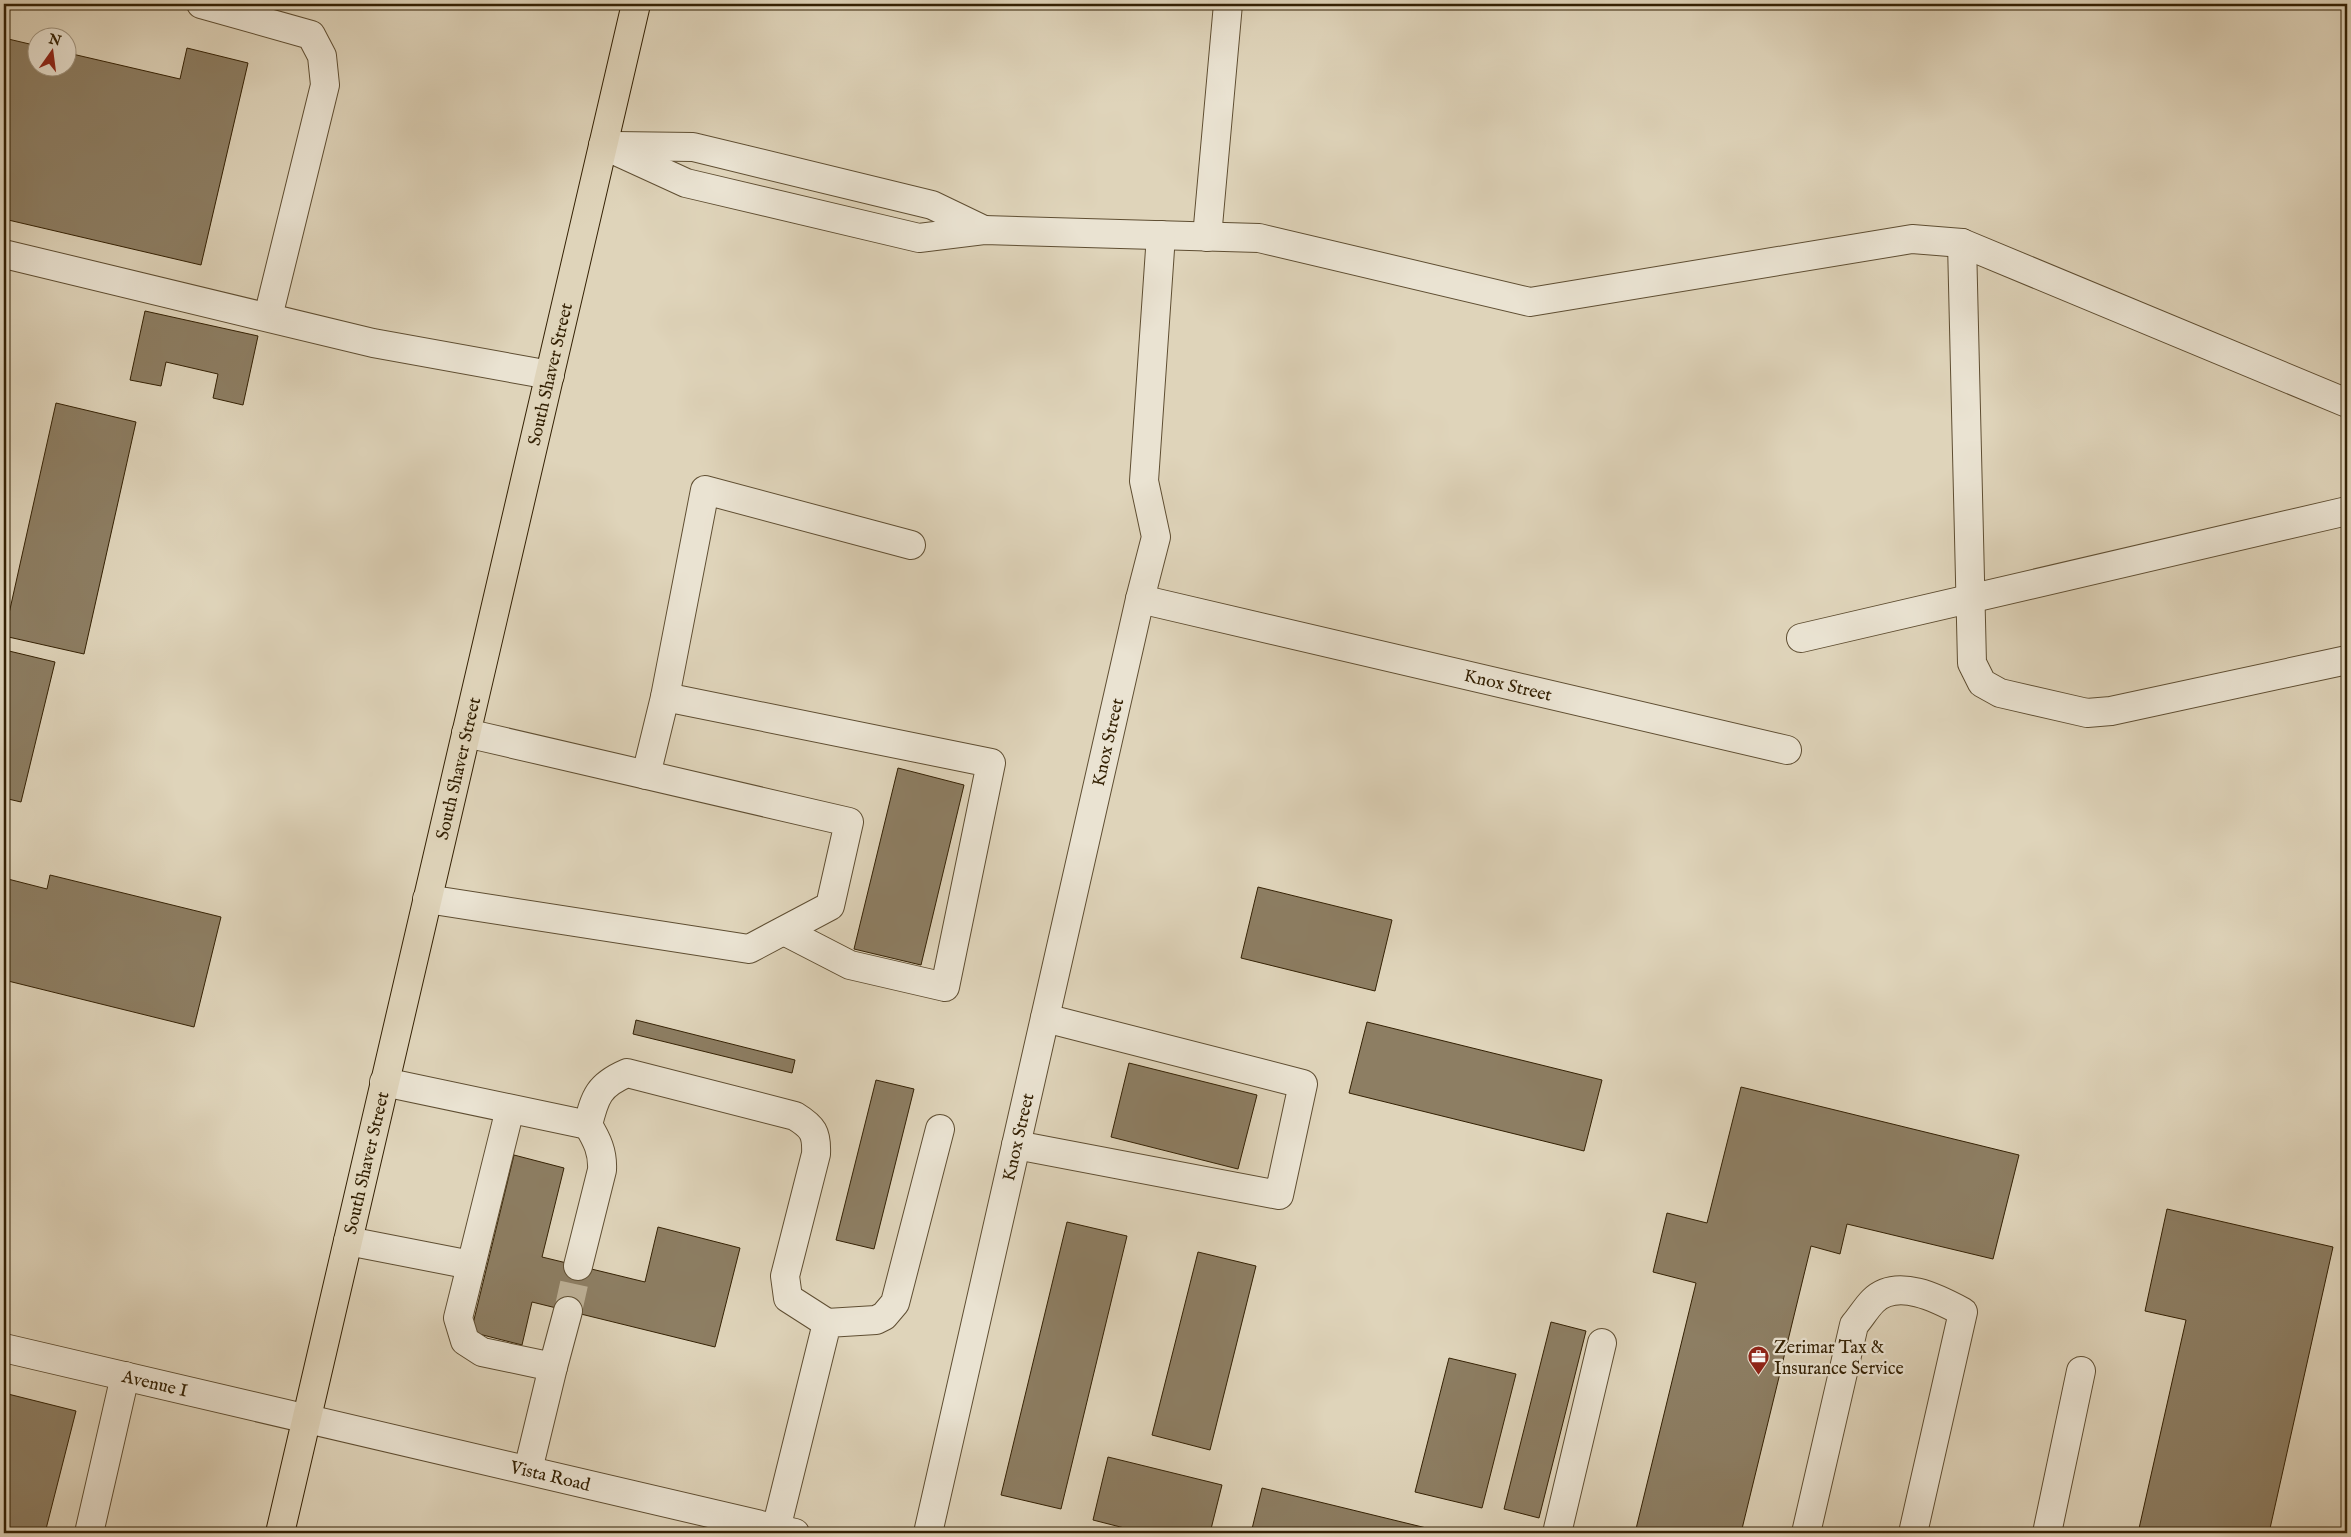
<svg xmlns="http://www.w3.org/2000/svg" width="2351" height="1537" font-family="'IM FELL English',serif">
	<style>
		.building { fill: #8d7e63; stroke: #342104 }
		.lines { fill: none; stroke-linecap: round; stroke-linejoin: round }
		.minor-tunnel { stroke: #bdb096; stroke-width: 28; stroke-dasharray: 28 14; stroke-linecap: butt }
		.minor-casing { stroke: #5f4e32; stroke-width: 30 }
		.major-casing { stroke: #342104; stroke-width: 30 }
		.minor { stroke: #eae3d2; stroke-width: 28 }
		.major { stroke: #dfd4ba; stroke-width: 28 }
		.labels { text-anchor: middle; stroke-width: 4.5; stroke-linejoin: round; paint-order: stroke }
		.street-label { font-size: 18px; fill: #342104; stroke: #eae3d2 }
		.poi-label { font-size: 18px; fill: #342104; stroke: #eae3d2; text-anchor: start }
	</style>
	<rect width="100%" height="100%" fill="#dfd4ba"/>
	<filter id="stains"><feTurbulence type="fractalNoise" baseFrequency=".004" numOctaves="4"/><feColorMatrix values="0 0 0 0 .2 0 0 0 0 .09 0 0 0 0 .02 0 0 0 .5 -.17"/></filter>
	<radialGradient id="worn" r=".72"><stop offset=".6" stop-color="#630" stop-opacity="0"/><stop offset="1" stop-color="#630" stop-opacity=".3"/></radialGradient>
	<g class="building">
		<path d="M4,38l34,8v22h30v-15l112,26 7,-31 61,15 -47,202 -197,-46z"/>
		<path d="M145,311l113,25 -15,69 -30,-7 5,-24 -52,-12 -5,24 -31,-6z"/>
		<path d="M56,403l80,19 -52,232 -80,-18z"/>
		<path d="M9,651l46,11 -34,140 -17,-4v-125z"/>
		<path d="M898,768l66,17 -43,180 -67,-16z"/>
		<path d="M50,875l171,42 -27,110 -190,-47v-102l43,11z"/>
		<path d="M1258,887l134,33 -17,71 -134,-33z"/>
		<path d="M636,1020l159,40 -3,13 -159,-39z"/>
		<path d="M1367,1022l235,58 -18,71 -235,-58z"/>
		<path d="M1129,1063l128,32 -19,74 -127,-32z"/>
		<path d="M876,1080l38,9 -40,160 -38,-9z"/>
		<path d="M1741,1087l278,68 -26,104 -146,-35 -7,30 -29,-8 -70,287h-106l61,-250 -43,-11 14,-59 40,10z"/>
		<path d="M514,1155l50,13 -22,89 103,25 13,-55 82,21 -25,99 -183,-45 -10,43 -51,-13z"/>
		<path d="M2167,1209l166,38 -64,286h-131l48,-213 -41,-9z"/>
		<path d="M1067,1222l60,14 -66,273 -60,-14z"/>
		<path d="M1198,1252l58,14 -46,184 -58,-15z"/>
		<path d="M1551,1322l35,9 -47,187 -35,-9z"/>
		<path d="M1449,1358l67,16 -34,134 -67,-16z"/>
		<path d="M4,1393l72,18 -31,122h-41z"/>
		<path d="M1108,1457l114,28 -12,48h-66l-51,-13z"/>
		<path d="M1262,1488l185,45h-196z"/>
	</g>
	<g class="lines">
		<path class="minor-tunnel" d="M568,1311l10,-45"/>
		<defs>
			<g id="minor">
				<path d="M201,4l110,31 11,21 3,29 -57,232"/>
				<path d="M603,145l83,38 233,55 65,-8 275,8 271,64 382,-63 50,4 385,160"/>
				<path d="M615,146l78,1 239,58 52,25"/>
				<path d="M1207,237l21,-233"/>
				<path d="M1962,243l10,420 10,20 18,10 87,20 24,-2 236,-51"/>
				<path d="M4,254l369,89 177,32"/>
				<path id="s1" d="M1140,599l647,151"/>
				<path d="M1801,638l546,-127"/>
				<path d="M665,697l326,66 -46,224 -95,-22 -66,-34"/>
				<path d="M646,775l19,-78 40,-207 206,55"/>
				<path d="M427,899l322,50 81,-43 19,-84 -383,-89"/>
				<path d="M384,1082l204,43c7,-29 11,-40 39,-52l168,43c18,11 22,17 21,38l-31,122 3,22 39,25"/>
				<path d="M510,1109l-52,209 7,23 17,11 71,15 -25,103"/>
				<path d="M1016,1145l263,50 24,-111 -258,-66"/>
				<path d="M348,1241l123,24"/>
				<path d="M578,1266l24,-96c1,-18 -5,-30 -14,-45"/>
				<path id="s2" d="M4,1348l791,185"/>
				<path d="M553,1367l15,-56"/>
				<path d="M776,1529l51,-206 49,-3 8,-4 11,-13 45,-174"/>
				<path d="M89,1533l36,-157"/>
				<path id="s3" d="M928,1533l212,-934 16,-62 -12,-56 17,-246"/>
				<path d="M1557,1533l45,-190"/>
				<path d="M1806,1533l48,-208c7,-8 12,-17 19,-24 24,-24 66,-2 90,11l-50,221"/>
				<path d="M2047,1533l34,-162"/>
			</g>
			<g id="major">
				<path id="s4" d="M280,1533l356,-1529"/>
			</g>
		</defs>
		<use href="#minor" class="minor-casing"/>
		<use href="#major" class="major-casing"/>
		<use href="#minor" class="minor"/>
		<use href="#major" class="major"/>
	</g>
	<defs>
		<symbol id="office-pin" viewBox="-11 -11 22 30"><path d="M0 17L-7.5 6A9.5 9.5 0 1 1 7.5 6Z" fill="#8f2418" stroke="#eae3d2"/><path d="M-6-3h4V-5.5h4V-3h4V5H-6ZM-1-4.5V-3h2v-1.5ZM-6 0V1H6V0Z" fill="#fff"/></symbol>
	</defs>
	<g fill-rule="evenodd">
		<use href="#office-pin" x="1746" y="1344" width="25" height="34"/>
	</g>
	<g class="labels">
		<g class="street-label">
			<text dy="6" stroke="none"><textPath href="#s4" startOffset="1190">South Shaver Street</textPath></text>
			<text dy="6" stroke="none"><textPath href="#s1" startOffset="378">Knox Street</textPath></text>
			<text dy="6" stroke="none"><textPath href="#s3" startOffset="811">Knox Street</textPath></text>
			<text dy="6" stroke="none"><textPath href="#s4" startOffset="785">South Shaver Street</textPath></text>
			<text dy="6" stroke="none"><textPath href="#s3" startOffset="406">Knox Street</textPath></text>
			<text dy="6" stroke="none"><textPath href="#s4" startOffset="380">South Shaver Street</textPath></text>
			<text dy="6" stroke="none"><textPath href="#s2" startOffset="155">Avenue I</textPath></text>
			<text dy="6" stroke="none"><textPath href="#s2" startOffset="561">Vista Road</textPath></text>
		</g>
		<g class="poi-label">
			<text x="1774" y="1353">Zerimar Tax &amp;<tspan x="1774" dy="21">Insurance Service</tspan></text>
		</g>
	</g>
	<rect width="2351" height="1537" fill="none" stroke="#dfd4ba" stroke-width="20"/>
	<rect x="5" y="5" width="2341" height="1527" fill="none" stroke="#342104" stroke-width="2.5"/>
	<rect x="10" y="10" width="2331" height="1517" fill="none" stroke="#342104"/>
	<g transform="translate(52 52) rotate(14)"><circle r="24" fill="#eae3d2" stroke="#a19580"/>
	<path d="M0-4L9 19L0 12L-9 19Z" fill="#8f2418"/>
	<text y="-8" font-size="14" font-weight="bold" text-anchor="middle" fill="#342104">N</text>
	</g>
	<rect width="100%" height="100%" filter="url(#stains)"/>
	<rect width="100%" height="100%" fill="url(#worn)"/>
</svg>
